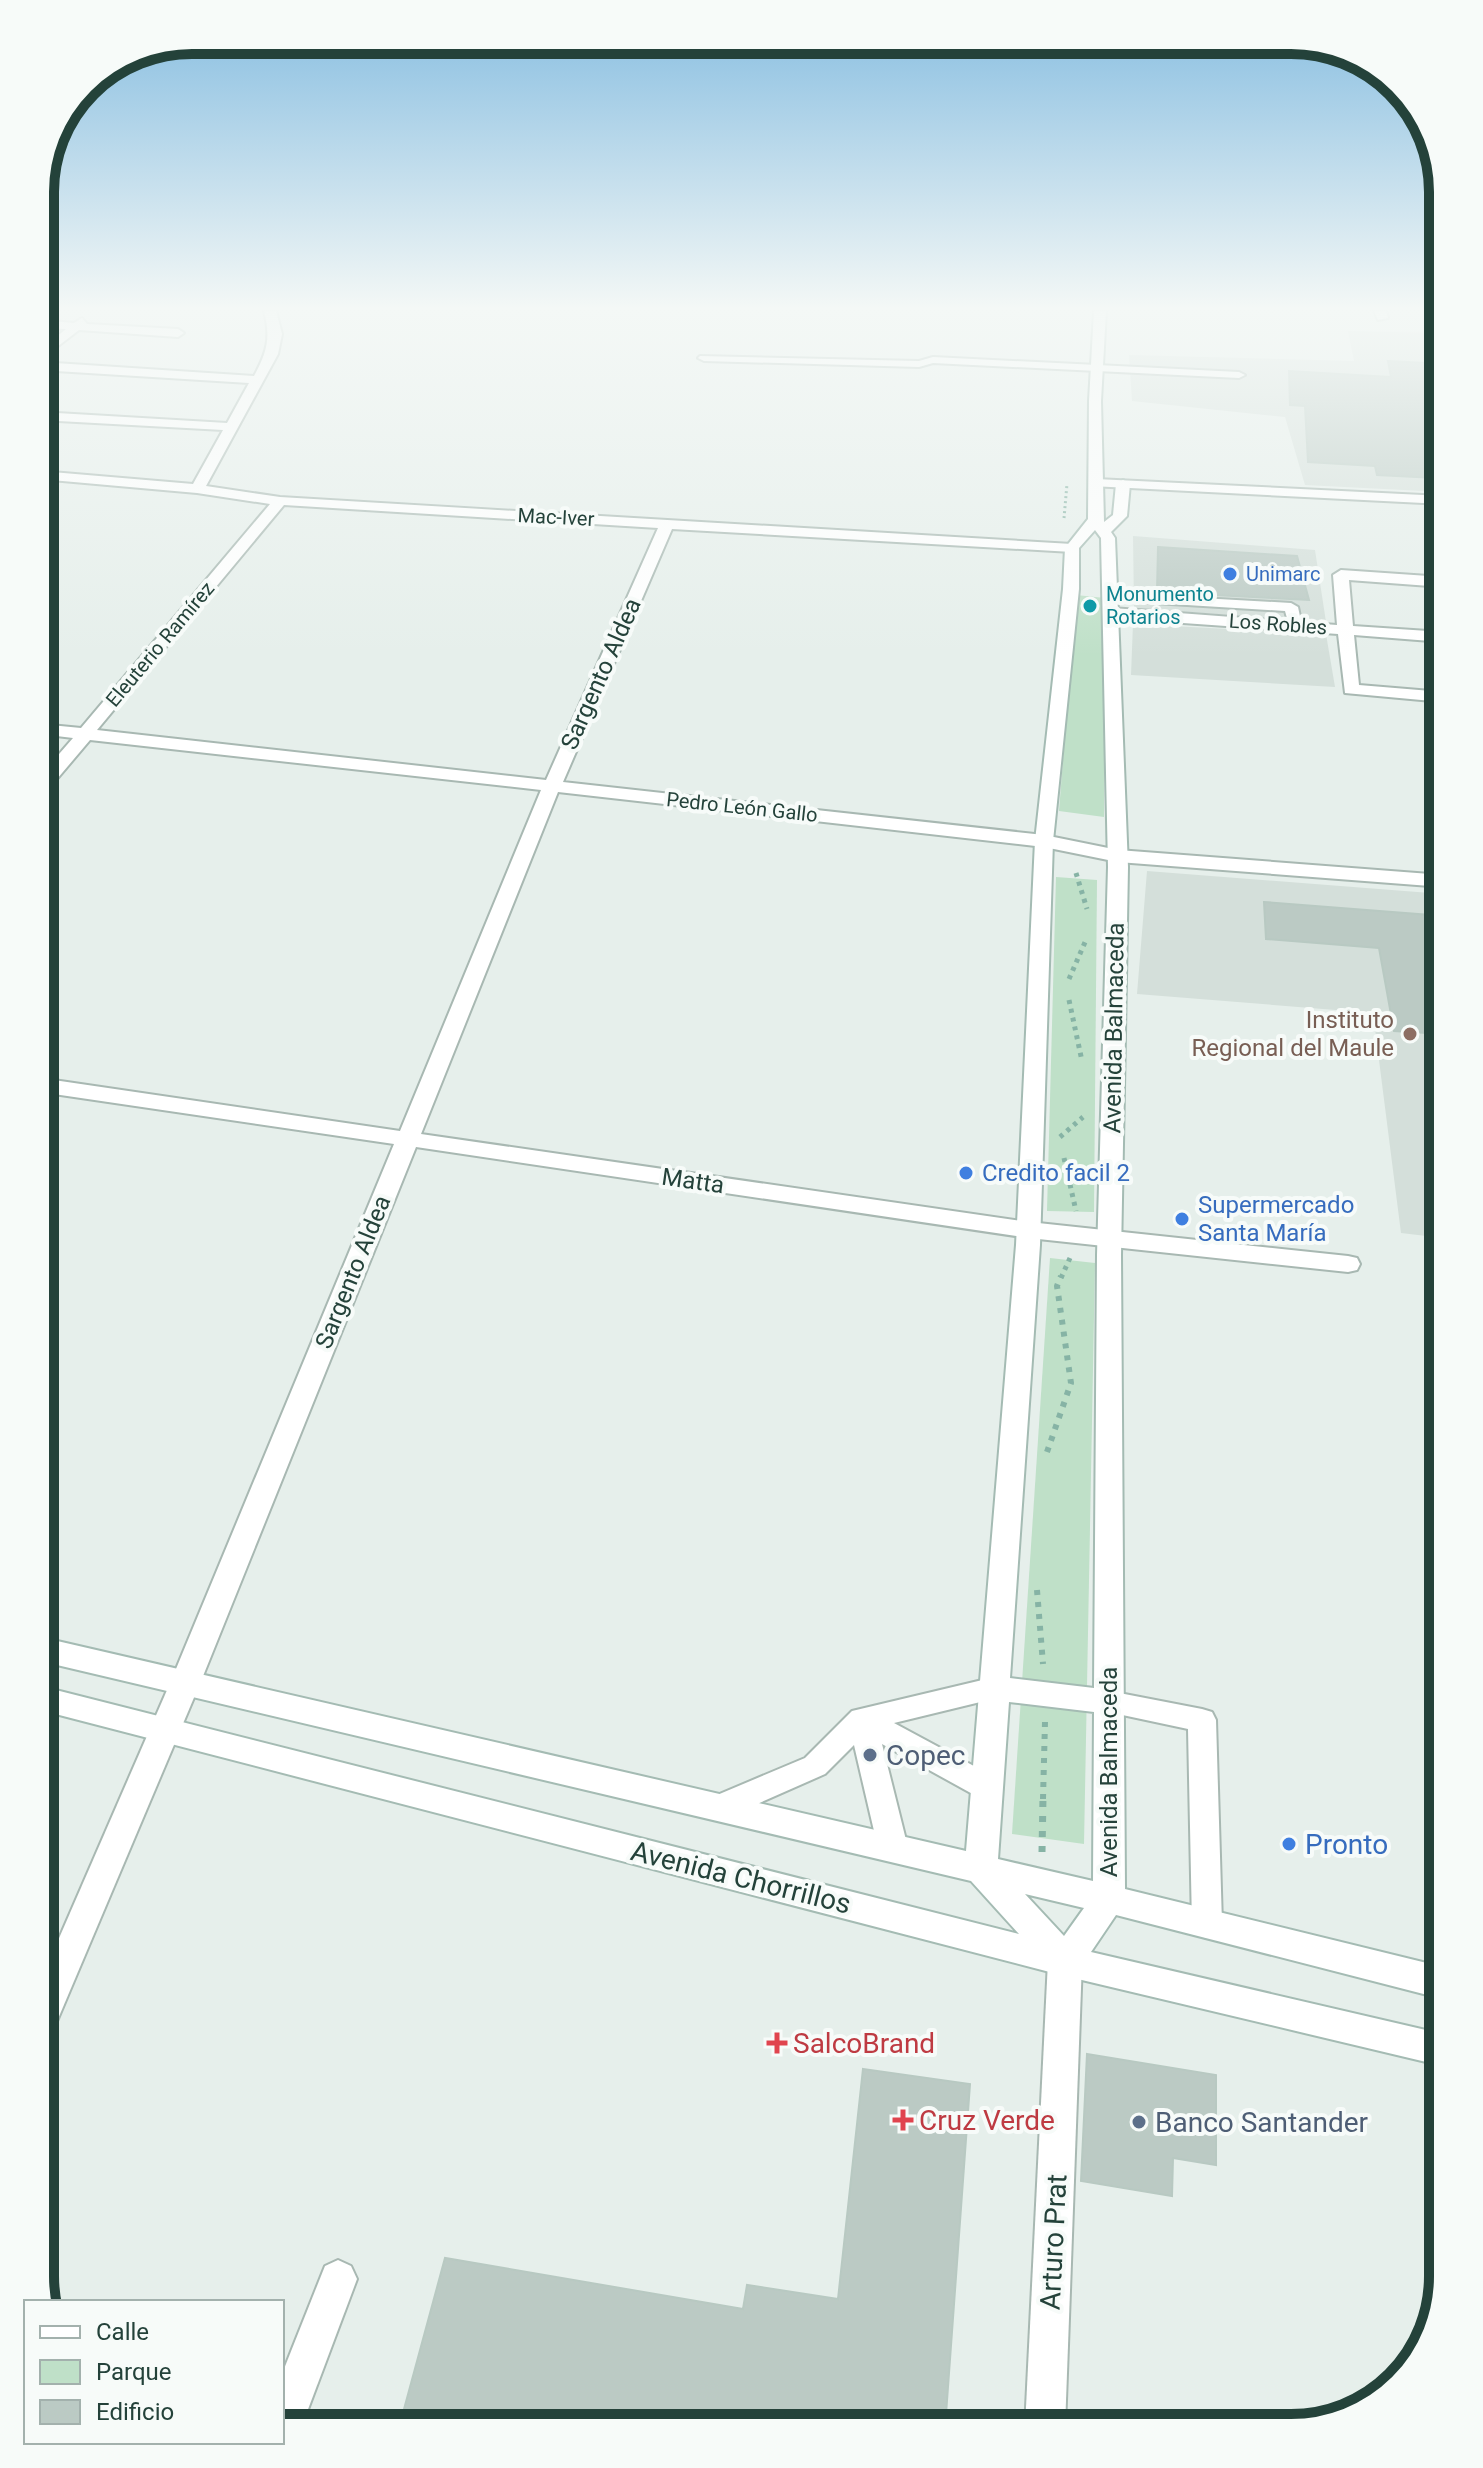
<svg xmlns="http://www.w3.org/2000/svg" width="1483" height="2468" font-family="Roboto,sans-serif">
	<style>
		.built { fill: #d4dfda }
		.green { fill: #bfe0c8 }
		.building { fill: #bbcac4; stroke: #b8c9c2; stroke-width: 2 }
		.lines { fill: none; stroke-linecap: round; stroke-linejoin: round }
		.service-casing { stroke: #a8b8b2; stroke-width: 4 }
		.minor-casing { stroke: #a8b8b2; stroke-width: 4 }
		.tertiary-casing { stroke: #a8b8b2; stroke-width: 4 }
		.secondary-casing { stroke: #a4bbb3; stroke-width: 4 }
		.path-far3 { stroke: #86b3a5; stroke-width: 3; stroke-dasharray: 2 3; stroke-linecap: butt }
		.path-far2 { stroke: #86b3a5; stroke-width: 5; stroke-dasharray: 4 5; stroke-linecap: butt }
		.path-far1 { stroke: #86b3a5; stroke-width: 6; stroke-dasharray: 5 7; stroke-linecap: butt }
		.path { stroke: #86b3a5; stroke-width: 7; stroke-dasharray: 6 9; stroke-linecap: butt }
		.service { fill: #fff; fill-rule: evenodd }
		.minor { fill: #fff; fill-rule: evenodd }
		.tertiary { fill: #fff; fill-rule: evenodd }
		.secondary { fill: #fff; fill-rule: evenodd }
		.shop-dot { fill: #3f7fe0; stroke: #f7fbf9; stroke-width: 3 }
		.culture-dot { fill: #0f9aa8; stroke: #f7fbf9; stroke-width: 3 }
		.education-dot { fill: #8d6e63; stroke: #f7fbf9; stroke-width: 3 }
		.service-dot { fill: #5c6f8a; stroke: #f7fbf9; stroke-width: 3 }
		.health-dot { fill: #e0444e; stroke: #f7fbf9; stroke-width: 3 }
		.labels { text-anchor: middle; stroke-width: 8; stroke-linejoin: round; paint-order: stroke }
		.far-street-label { font-size: 20px; fill: #24423a; stroke: #f7fbf9 }
		.far-shop-label { font-size: 20px; fill: #366cbe; stroke: #f7fbf9; text-anchor: start }
		.far-culture-label { font-size: 20px; fill: #0d838f; stroke: #f7fbf9; text-anchor: start }
		.street-label { font-size: 24px; fill: #24423a; stroke: #f7fbf9 }
		.education-label { font-size: 24px; fill: #785e54; stroke: #f7fbf9; text-anchor: end }
		.shop-label { font-size: 24px; fill: #366cbe; stroke: #f7fbf9; text-anchor: start }
		.near-service-label { font-size: 28px; fill: #4e5e75; stroke: #f7fbf9; text-anchor: start }
		.near-shop-label { font-size: 28px; fill: #366cbe; stroke: #f7fbf9; text-anchor: start }
		.near-street-label { font-size: 28px; fill: #24423a; stroke: #f7fbf9 }
		.near-health-label { font-size: 28px; fill: #be3a42; stroke: #f7fbf9; text-anchor: start }
		.rim { fill: none; stroke: #24423a; stroke-width: 10 }
	</style>
	<rect width="100%" height="100%" fill="#e6efeb"/>
	<g class="built">
		<path d="M1348,331l95,2v159l-138,-7 -20,-68 -153,-16 -3,-46 225,6z"/>
		<path d="M1133,536l182,14 11,72 -192,-14z"/>
		<path d="M1133,624l193,10 9,53 -204,-12z"/>
		<path d="M1147,871l296,23v344l-42,-5 -28,-220 -236,-19z"/>
	</g>
	<g class="green">
		<path d="M1076,595l29,3 -1,219 -45,-6z"/>
		<path d="M1056,877l41,3 -3,332 -47,-1z"/>
		<path d="M1050,1258l45,5 -11,581 -72,-10z"/>
	</g>
	<g class="building">
		<path d="M1388,361l55,3v107h-10l2,7 -58,-3 -2,-9 -67,-4 -3,-56 -15,-1 -1,-34 102,6z"/>
		<path d="M1158,547l139,9 12,44 -152,-8z"/>
		<path d="M1264,902l179,14v118l-49,-3 -15,-83 -113,-9z"/>
		<path d="M1087,2054l129,21v90l-43,-7 -1,38 -91,-15z"/>
		<path d="M863,2069l107,15 -25,344h-522l-23,-4 45,-166 298,51 4,-24 91,14z"/>
	</g>
	<g class="lines">
		<defs>
			<g id="service">
				<path d="M700,356l219,5 14,-4 306,15 6,3 -6,3 -306,-15 -14,4 -215,-6 -6,-3z"/>
				<path d="M1111,593l180,10 7,4 4,19 -2,3h-10l-5,-18 -179,-11 -2,-3z"/>
				<path d="M995,1677l10,3 4,8 -4,8 -111,27 104,56 4,9 -4,9 -10,3 -10,-3 -96,-53 26,104 -5,9 -10,4 -10,-4 -5,-9 -24,-103 -29,29 -95,42 -10,3 -10,-3 -5,-9 5,-9 95,-40 47,-47z"/>
				<path d="M1109,1691l93,18 10,3 4,8 6,204 -4,10 -11,4 -11,-4 -4,-10 -4,-195 -89,-19 -4,-8 4,-8z"/>
			</g>
			<g id="minor">
				<path d="M264,311h12l6,23 -4,20 -72,132 74,11 792,47 7,4 -7,4 -400,-23 -109,253 481,53 74,15 325,25v12l-325,-25 -74,-15 -486,-55 -137,342 608,88 319,34 9,2 3,6 -3,6 -9,2 -319,-34 -613,-91 -215,534 -4,9 -11,3 -11,-3 -4,-9 223,-537 -354,-52v-14l360,53 141,-341 -451,-50 -44,52 -6,1v-17l33,-38 -33,-4v-10l41,4 189,-224 -73,-11 -157,-14v-8l153,13 30,-54 -183,-10v-8l187,11 22,-40 -209,-13v-8l214,14c13,-24 17,-38 10,-65zM284,505l374,23 -112,252 -449,-50z"/>
				<path d="M1374,311h12l2,7 -10,2z"/>
				<path d="M82,318l5,6 91,5 6,4 -6,4 -99,-7 -39,30v-10l26,-21 -26,-1v-8l34,3z"/>
				<path d="M1341,570l102,7v10l-94,-7 4,46 90,6v10l-89,-7 5,50 84,7v10l-98,-9 -7,-59 -226,-16 -8,-5 8,-5 225,17 -4,-50z"/>
				<path d="M338,2260l13,6 6,13 -56,149h-19v-54l43,-108z"/>
			</g>
			<g id="tertiary">
				<path d="M1096,479l347,17v8l-352,-18 -2,-3z"/>
				<path d="M186,1669l11,3 4,9 -149,352 -12,5v-56l131,-301 4,-9z"/>
				<path d="M1065,1946l12,4 5,11 -17,467h-40l23,-467 5,-11z"/>
			</g>
			<path id="secondary" d="M1094,311h12l-5,90 3,121 9,-7 3,-31 7,-4 7,4 -3,32 -16,16 4,6 13,329 -7,388 4,634 318,78v32l-327,-84 -25,37 352,82v32l-378,-90 -1025,-266v-24l979,248 -48,-53 -931,-220v-24l926,214 50,-606 19,-404 28,-252 2,-41 23,-29 1,-118zM1095,530l6,8 7,329 -11,388 -3,433 -84,-10 30,-433 13,-404 26,-252v-41zM1009,1702l85,10 -1,169 -95,-22zM1025,1894l59,14 -20,28z"/>
		</defs>
		<use href="#service" class="service-casing"/>
		<use href="#minor" class="minor-casing"/>
		<use href="#tertiary" class="tertiary-casing"/>
		<use href="#secondary" class="secondary-casing"/>
		<path class="path-far3" d="M1064,518l3,-34"/>
		<g class="path-far2">
			<path d="M1076,873l11,36"/>
			<path d="M1069,979l17,-39"/>
			<path d="M1069,1000l13,61"/>
			<path d="M1060,1137l23,-20"/>
			<path d="M1064,1158l12,53"/>
			<path d="M1061,1278l9,-20"/>
		</g>
		<g class="path-far1">
			<path d="M1047,1452l24,-69 -14,-97 4,-10"/>
			<path d="M1037,1590l6,74"/>
			<path d="M1043,1799l2,-77"/>
		</g>
		<path class="path" d="M1042,1852l1,-55"/>
		<use href="#service" class="service"/>
		<use href="#minor" class="minor"/>
		<use href="#tertiary" class="tertiary"/>
		<use href="#secondary" class="secondary"/>
	</g>
	<linearGradient id="sky" x2="0" y2="1"><stop stop-color="#84bce0"/><stop offset="0.47" stop-color="#f4f8f6"/><stop offset="1" stop-color="#f4f8f6" stop-opacity="0"/></linearGradient>
	<rect width="1483" height="656" fill="url(#sky)"/>
	<g class="shop-dot">
		<circle cx="1230" cy="574" r="8"/>
		<circle cx="966" cy="1173" r="8"/>
		<circle cx="1182" cy="1219" r="8"/>
		<circle cx="1289" cy="1844" r="8"/>
	</g>
	<circle class="culture-dot" cx="1090" cy="606" r="8"/>
	<circle class="education-dot" cx="1410" cy="1034" r="8"/>
	<g class="service-dot">
		<circle cx="870" cy="1755" r="8"/>
		<circle cx="1139" cy="2122" r="8"/>
	</g>
	<g class="health-dot">
		<path d="M773 2031h8v8h8v8h-8v8h-8v-8h-8v-8h8z"/>
		<path d="M899 2108h8v8h8v8h-8v8h-8v-8h-8v-8h8z"/>
	</g>
	<g class="labels">
		<g class="far-street-label">
			<text transform="translate(556 517) rotate(3)" y="7">Mac-Iver</text>
			<text transform="translate(1278 624) rotate(4)" y="7">Los Robles</text>
			<text transform="translate(160 644) rotate(-50)" y="7">Eleuterio Ramírez</text>
			<text transform="translate(742 807) rotate(6)" y="7">Pedro León Gallo</text>
		</g>
		<g class="far-shop-label">
			<text x="1246" y="581">Unimarc</text>
		</g>
		<g class="far-culture-label">
			<text x="1106" y="601">Monumento<tspan x="1106" dy="23">Rotarios</tspan></text>
		</g>
		<g class="street-label">
			<text transform="translate(601 674) rotate(-66)" y="8">Sargento Aldea</text>
			<text transform="translate(1114 1028) rotate(-89)" y="8">Avenida Balmaceda</text>
			<text transform="translate(693 1181) rotate(8)" y="8">Matta</text>
			<text transform="translate(353 1272) rotate(-68)" y="8">Sargento Aldea</text>
			<text transform="translate(1109 1772) rotate(-90)" y="8">Avenida Balmaceda</text>
		</g>
		<g class="education-label">
			<text x="1394" y="1028">Instituto<tspan x="1394" dy="28">Regional del Maule</tspan></text>
		</g>
		<g class="shop-label">
			<text x="982" y="1181">Credito facil 2</text>
			<text x="1198" y="1213">Supermercado<tspan x="1198" dy="28">Santa María</tspan></text>
		</g>
		<g class="near-service-label">
			<text x="886" y="1765">Copec</text>
			<text x="1155" y="2132">Banco Santander</text>
		</g>
		<g class="near-shop-label">
			<text x="1305" y="1854">Pronto</text>
		</g>
		<g class="near-street-label">
			<text transform="translate(741 1877) rotate(14)" y="10">Avenida Chorrillos</text>
			<text transform="translate(1053 2242) rotate(-87)" y="10">Arturo Prat</text>
		</g>
		<g class="near-health-label">
			<text x="793" y="2053">SalcoBrand</text>
			<text x="919" y="2130">Cruz Verde</text>
		</g>
	</g>
	<path d="M0 0H1483V2468H0ZM192 54H1291A138 138 0 0 1 1429 192V2276A138 138 0 0 1 1291 2414H192A138 138 0 0 1 54 2276V192A138 138 0 0 1 192 54Z" fill="#f7fbf9" fill-rule="evenodd"/>
	<path class="rim" d="M192 54H1291A138 138 0 0 1 1429 192V2276A138 138 0 0 1 1291 2414H192A138 138 0 0 1 54 2276V192A138 138 0 0 1 192 54Z"/>
	<rect x="24" y="2300" width="260" height="144" fill="#f7fbf9" stroke="#a3b1ad" stroke-width="2"/>
	<rect x="40" y="2326" width="40" height="12" fill="#ffffff" stroke="#a3b1ad" stroke-width="2"/>
	<text x="96" y="2340" font-size="24" fill="#24423a">Calle</text>
	<rect x="40" y="2360" width="40" height="24" fill="#bfe0c8" stroke="#a3b1ad" stroke-width="2"/>
	<text x="96" y="2380" font-size="24" fill="#24423a">Parque</text>
	<rect x="40" y="2400" width="40" height="24" fill="#bbcac4" stroke="#a3b1ad" stroke-width="2"/>
	<text x="96" y="2420" font-size="24" fill="#24423a">Edificio</text>
</svg>
